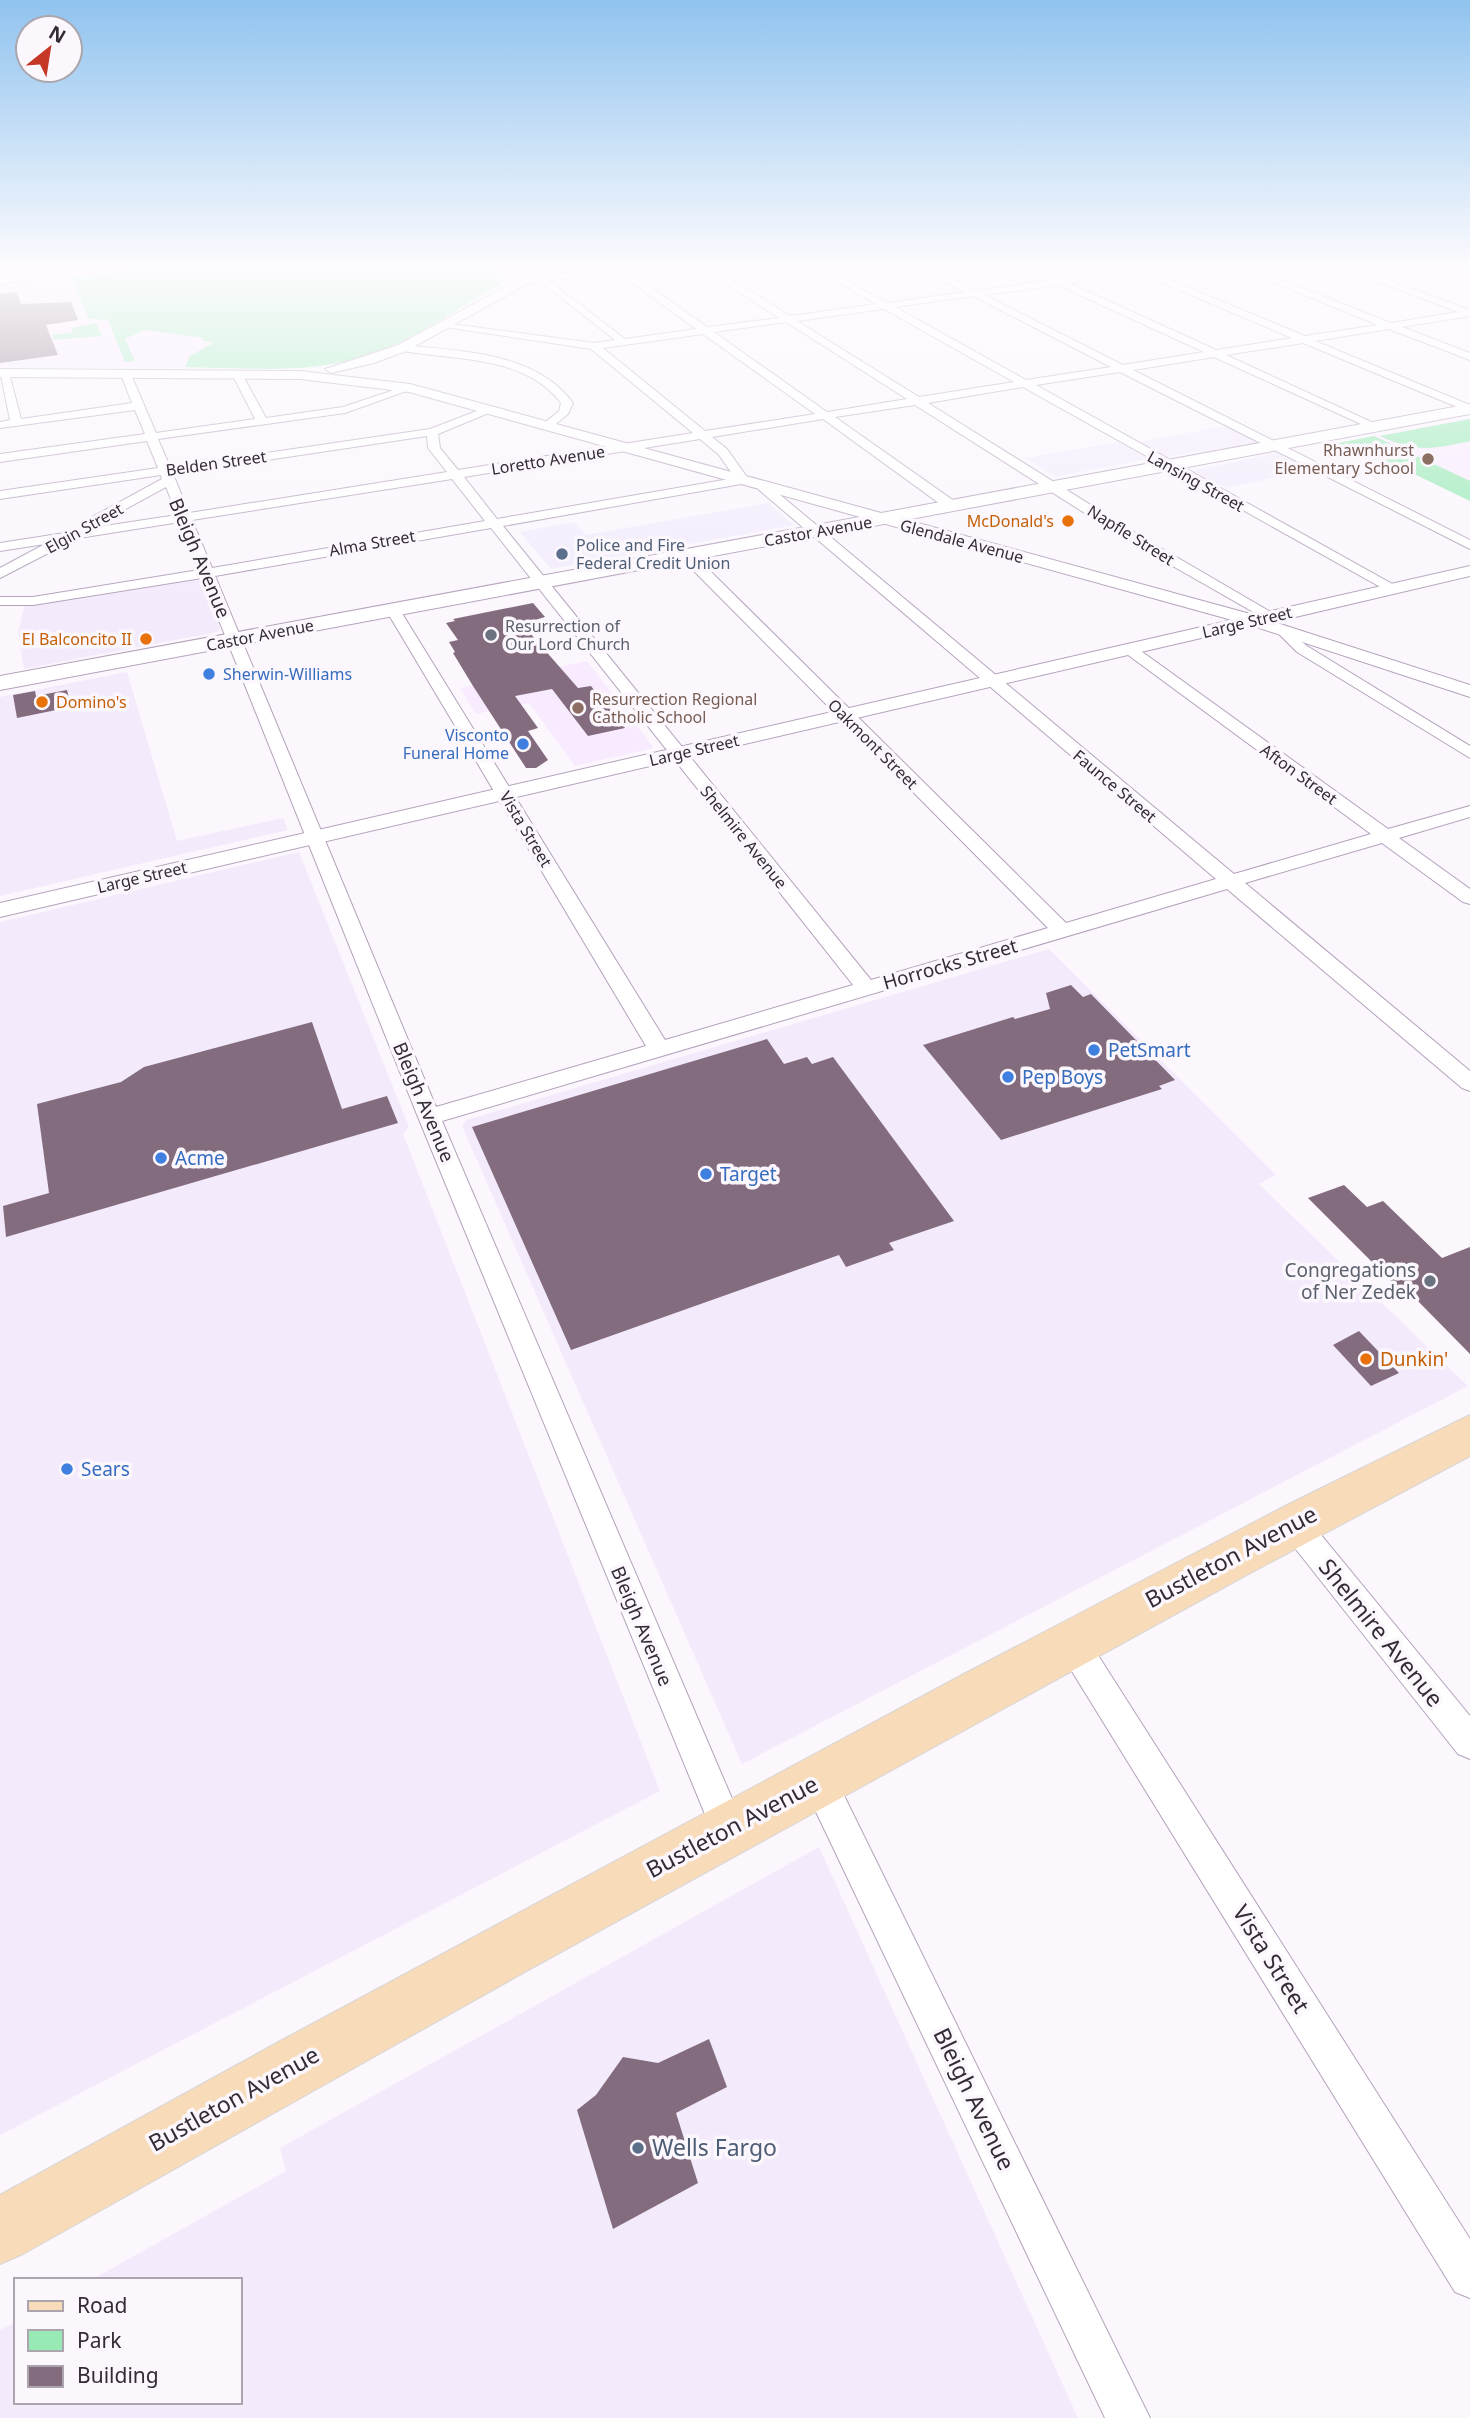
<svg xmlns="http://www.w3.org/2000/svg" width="1470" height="2418" font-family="'Noto Sans',sans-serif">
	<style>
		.commercial { fill: #f3ebfc }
		.built { fill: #f9ebff }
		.green { fill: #98eab5 }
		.building { fill: #846c7f }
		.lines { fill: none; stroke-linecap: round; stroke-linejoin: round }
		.minor-casing { stroke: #b4a2bb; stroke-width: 2 }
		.tertiary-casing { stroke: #b4a2bb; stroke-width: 2 }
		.secondary-casing { stroke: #b4a2bb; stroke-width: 2 }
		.primary-casing { stroke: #d6d5d7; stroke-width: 2 }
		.minor { fill: #fff; fill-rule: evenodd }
		.tertiary { fill: #fff; fill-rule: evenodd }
		.secondary { fill: #fff; fill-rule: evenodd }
		.primary { fill: #f8dcba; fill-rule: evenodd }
		.education-dot { fill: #8d6e63; stroke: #fbf7fd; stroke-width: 2.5 }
		.food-dot { fill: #e8710a; stroke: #fbf7fd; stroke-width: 2.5 }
		.service-dot { fill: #5c6f8a; stroke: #fbf7fd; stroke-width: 2.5 }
		.worship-dot { fill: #6b7280; stroke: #fbf7fd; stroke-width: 2.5 }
		.shop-dot { fill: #3f7fe0; stroke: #fbf7fd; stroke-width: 2.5 }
		.labels { text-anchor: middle; stroke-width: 7; stroke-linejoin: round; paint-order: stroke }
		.far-education-label { font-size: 16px; fill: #785e54; stroke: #fbf7fd; text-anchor: end }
		.far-street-label { font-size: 16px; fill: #332c36; stroke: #fbf7fd }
		.far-food-label { font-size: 16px; fill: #c56008; stroke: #fbf7fd; text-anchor: end }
		.far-service-label { font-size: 16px; fill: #4e5e75; stroke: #fbf7fd; text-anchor: start }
		.far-worship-label { font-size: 16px; fill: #5b616d; stroke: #fbf7fd; text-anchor: start }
		.far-shop-label { font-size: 16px; fill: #366cbe; stroke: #fbf7fd; text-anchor: start }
		.street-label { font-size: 19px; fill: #332c36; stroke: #fbf7fd }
		.shop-label { font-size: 19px; fill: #366cbe; stroke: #fbf7fd; text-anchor: start }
		.worship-label { font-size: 19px; fill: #5b616d; stroke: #fbf7fd; text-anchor: end }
		.food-label { font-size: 19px; fill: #c56008; stroke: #fbf7fd; text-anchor: start }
		.near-street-label { font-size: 23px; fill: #332c36; stroke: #fbf7fd }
		.near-service-label { font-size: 23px; fill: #4e5e75; stroke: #fbf7fd; text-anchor: start }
	</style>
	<rect width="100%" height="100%" fill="#fbf7fd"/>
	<g class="commercial">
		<path d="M1226,426l33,16 -94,15 -27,-15z"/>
		<path d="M1118,442l30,17 -93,18 -29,-19z"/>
		<path d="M1277,453l26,13 -11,2 4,5 -70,15 -35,-17z"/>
		<path d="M768,503l26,22 -243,44 -31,-37 54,-10 12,13z"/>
		<path d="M199,576l21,53 -3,3 -193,37 -6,-36 7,-29z"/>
		<path d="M127,672l50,169 106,-23 5,12 -288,66v-199z"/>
		<path d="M299,852l110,275 -6,7 257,657 -660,344v-1213z"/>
		<path d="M1049,949l227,226 -17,9 209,202 -726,378 -280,-638 4,-6z"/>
		<path d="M819,1847l259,571h-1078v-88l16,-8v80h224v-122h-149l195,-109 -6,-23z"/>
	</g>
	<g class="built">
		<path d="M154,268h338l12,11 -5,6 -115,65 -50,14 -53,4 -281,-1v-82z"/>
		<path d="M1470,418v83l-87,-42 -10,1 -35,-17z"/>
		<path d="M587,661l67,87 -79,18 -46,-63 -53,11 -16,-26z"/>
	</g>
	<g class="green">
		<path d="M154,268h338l12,11 -5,6c-39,22 -85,55 -127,69 -59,21 -125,14 -187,13l5,-11 23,-13 -12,-3 3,-2 -59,-8 -20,9 10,22 -10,1 -17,-42 -19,-1 -15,-35 -7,-6z"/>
		<path d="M96,323l6,13 -48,4 -2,-5 21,-3 -1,-4z"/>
		<path d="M1470,419v22c-38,8 -53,12 -90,-5z"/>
		<path d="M1374,436l96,45v20l-87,-42 -10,1 -35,-17z"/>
	</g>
	<g class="building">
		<path d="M17,292l4,12 50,-2 7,18 -32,5 12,30 -58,8v-69z"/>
		<path d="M533,603l12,14 -23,7 56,64 13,-2 34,42 -37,8 -36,-47 -37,7 23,32 -10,3 20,29 -12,8h-10l-53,-82 -20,-33 2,-1 -6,-10 9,-2 -12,-17 9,-2 -2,-2z"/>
		<path d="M67,690l4,17 -54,11 -4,-23 22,-4 1,5z"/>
		<path d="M1071,985l12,12 8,-3 84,86 -16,6 3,3 -161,51 -78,-95 90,-28 2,2 35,-10 -4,-16z"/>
		<path d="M312,1022l30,87 45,-13 11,27 -392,114 -3,-31 46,-13 -12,-89 84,-22 23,-15z"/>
		<path d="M767,1039l17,25 23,-7 5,7 21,-7 121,164 -65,22 5,7 -48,17 -7,-12 -268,95 -99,-223z"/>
		<path d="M1344,1185l23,22 16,-6 59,57 28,-11v107l-56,-57 -5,2 -101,-101z"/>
		<path d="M1359,1331l40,42 -28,13 -38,-41z"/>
		<path d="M709,2039l18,48 -51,26 22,70 -85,46 -36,-119 19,-15 27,-38 35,6z"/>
	</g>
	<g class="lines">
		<defs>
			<g id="minor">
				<path d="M617,268h7l83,59 72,-9 -76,-50h11l76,48 86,-12 -62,-36h11l62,35 77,-11 -44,-24h12l44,23 73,-11 -24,-12c14,0 24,10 37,11 31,1 68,-11 101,-11l-12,4 154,64 73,-11 -140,-57h13l140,55 67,-11 -116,-44h14l114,42v6l-68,11 68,26v7l-81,-31 -74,12 155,64 -1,7 -166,-69 -77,12 152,70v4l-4,1 -160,-73 -81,13 337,170v9l-350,-177 -84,13 360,201 2,3 -7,4 -368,-206 -95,16 209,131 137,80v6l-5,1 -142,-81 -212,-135 -80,12 122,86v6h-10l-124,-90 -111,18 15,12 22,31 -2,3 -244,43 368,454 177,-52 -367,-370v-6h10l375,371 150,-44 -458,-390v-6h8l468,391 137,-40 -247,-182v-6h10l254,183 82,-23v11l-71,21 71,51v15l-7,-2 -81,-59 -137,40 225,188v20l-8,-3 -235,-199 -785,232 303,708 -5,12 -12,5 -12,-5 -298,-724 -216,-539 -169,27h-33v-8h33l166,-27 -19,-48 -120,19v6l-60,31v-10l45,-24 -45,7v-8l84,-13 -5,-4 2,-3 81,-44 -1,-4 -161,24v-8l158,-23 -11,-27 -147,21v-8l145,-20 -10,-24 -135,18v-6l10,-2 -10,-49 9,2 12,46 111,-16 -12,-31 9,-2 27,63 99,-14 -23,-45 5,-3 5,3 24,44 77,-11 63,-21 9,2 -70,25 -187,26 12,28 260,-38 57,-22 6,3 -2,2 -53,22 2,14 18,22 235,-37 -102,-84 -153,-23 5,-3 151,20 21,-3 -74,-58 3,-5 81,62 71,-10 -79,-57zM1139,273l153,65 -76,12 -147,-67zM1058,285l146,67 -81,13 -139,-70zM973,296l138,71 -85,13 -131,-73zM884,309l130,73 -95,15 -122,-76zM786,322l121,77 -80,13 -113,-80zM703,334l112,80 -110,17 -102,-83zM427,436l1,12 19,24 -258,41 -16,-39zM700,439l19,16 16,23 -238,41 -33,-42zM452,479l33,42 -273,47 -20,-48zM166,487l11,28 -86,13zM491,528l362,457 -188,55 -265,-430 -2,-3h-10l-2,3 260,436 -210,61 -221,-531z"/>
				<path d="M1455,268l15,1v6l-14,-5z"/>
				<path d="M402,345c58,6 134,7 171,58l-5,11 -17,14h-8v-4l16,-13 2,-8c-37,-49 -108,-42 -163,-53l-1,-2z"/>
				<path d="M1281,625l26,21 163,100v12l-173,-106 -23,-23z"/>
				<path d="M1293,1509l10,4 167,203v43l-12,-5 -175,-221 -5,-10 5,-10z"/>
				<path d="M1071,1626l11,4 388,609v59l-15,-6 -395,-640 -5,-11 5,-11z"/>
				<path d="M819,1764l12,5 319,649h-45l-298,-625 -5,-12 5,-12z"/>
			</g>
			<g id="tertiary">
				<path d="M84,268h38l-122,16v-6z"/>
				<path d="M604,268h39l-114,15 -123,68 -32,12 -43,10 -6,-4 73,-24 124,-67z"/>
				<path d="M0,369l300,2 110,13 844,231 216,-49v10l-196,46 196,63v12l-217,-71 -1253,291v-14l1232,-283 -823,-228 -109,-13 -300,-2z"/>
			</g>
			<path id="secondary" d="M1470,404v10l-1470,276v-14z"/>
			<path id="primary" d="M1470,1415v41l-229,122 -711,391 -507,285 -23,10v-69l284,-156 678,-364 327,-171z"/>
		</defs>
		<use href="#minor" class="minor-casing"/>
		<use href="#tertiary" class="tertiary-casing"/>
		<use href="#secondary" class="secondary-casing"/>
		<use href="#primary" class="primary-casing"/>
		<use href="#minor" class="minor"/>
		<use href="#tertiary" class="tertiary"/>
		<use href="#secondary" class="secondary"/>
		<use href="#primary" class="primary"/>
	</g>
	<linearGradient id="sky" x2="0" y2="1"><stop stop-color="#90c3ef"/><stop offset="0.44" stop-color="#fdfbfe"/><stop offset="1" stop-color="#fdfbfe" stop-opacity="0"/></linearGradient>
	<rect width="1470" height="607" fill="url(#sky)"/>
	<g class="education-dot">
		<circle cx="1428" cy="459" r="7"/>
		<circle cx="578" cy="708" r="7"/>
	</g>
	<g class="food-dot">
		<circle cx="1068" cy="521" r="7"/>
		<circle cx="146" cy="639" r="7"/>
		<circle cx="42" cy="702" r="7"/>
		<circle cx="1366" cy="1359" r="7"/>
	</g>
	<g class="service-dot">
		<circle cx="562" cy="554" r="7"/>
		<circle cx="638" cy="2148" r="7"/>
	</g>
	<g class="worship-dot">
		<circle cx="491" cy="635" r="7"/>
		<circle cx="1430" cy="1281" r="7"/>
	</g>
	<g class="shop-dot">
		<circle cx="209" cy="674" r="7"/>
		<circle cx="523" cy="744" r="7"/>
		<circle cx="1094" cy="1050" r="7"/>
		<circle cx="1008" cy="1077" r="7"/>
		<circle cx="161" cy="1158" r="7"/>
		<circle cx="706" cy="1174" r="7"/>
		<circle cx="67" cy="1469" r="7"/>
	</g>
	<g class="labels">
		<g class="far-education-label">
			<text x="1414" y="456">Rhawnhurst<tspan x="1414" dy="18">Elementary School</tspan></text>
			<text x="592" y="705" text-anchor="start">Resurrection Regional<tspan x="592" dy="18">Catholic School</tspan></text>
		</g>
		<g class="far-street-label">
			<text transform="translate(548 460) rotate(-9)" y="6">Loretto Avenue</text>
			<text transform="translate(216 463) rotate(-8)" y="6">Belden Street</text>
			<text transform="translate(1196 481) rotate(29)" y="6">Lansing Street</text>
			<text transform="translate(84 528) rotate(-29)" y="6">Elgin Street</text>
			<text transform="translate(818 531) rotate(-10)" y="6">Castor Avenue</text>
			<text transform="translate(1131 535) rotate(32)" y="6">Napfle Street</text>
			<text transform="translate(962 541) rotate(15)" y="6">Glendale Avenue</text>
			<text transform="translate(372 543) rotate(-10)" y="6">Alma Street</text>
			<text transform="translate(1247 622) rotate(-13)" y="6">Large Street</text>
			<text transform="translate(260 635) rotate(-11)" y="6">Castor Avenue</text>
			<text transform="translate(873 744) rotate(45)" y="6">Oakmont Street</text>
			<text transform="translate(694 750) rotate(-13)" y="6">Large Street</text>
			<text transform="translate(1299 774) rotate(36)" y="6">Afton Street</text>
			<text transform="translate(1115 786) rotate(40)" y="6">Faunce Street</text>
			<text transform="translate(526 829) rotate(59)" y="6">Vista Street</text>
			<text transform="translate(744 837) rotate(51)" y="6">Shelmire Avenue</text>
			<text transform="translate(142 877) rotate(-13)" y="6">Large Street</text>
		</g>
		<g class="far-food-label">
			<text x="1054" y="527">McDonald's</text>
			<text x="132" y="645">El Balconcito II</text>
			<text x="56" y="708" text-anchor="start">Domino's</text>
		</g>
		<g class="far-service-label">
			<text x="576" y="551">Police and Fire<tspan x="576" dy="18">Federal Credit Union</tspan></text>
		</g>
		<g class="far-worship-label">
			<text x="505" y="632">Resurrection of<tspan x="505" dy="18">Our Lord Church</tspan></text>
		</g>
		<g class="far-shop-label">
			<text x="223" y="680">Sherwin-Williams</text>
			<text x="509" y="741" text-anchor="end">Visconto<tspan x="509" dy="18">Funeral Home</tspan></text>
		</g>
		<g class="street-label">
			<text transform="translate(200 558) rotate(67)" y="7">Bleigh Avenue</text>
			<text transform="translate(950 964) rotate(-16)" y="7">Horrocks Street</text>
			<text transform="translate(424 1102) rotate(67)" y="7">Bleigh Avenue</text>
			<text transform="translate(642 1626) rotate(67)" y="7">Bleigh Avenue</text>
		</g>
		<g class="shop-label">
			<text x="1108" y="1057">PetSmart</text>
			<text x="1022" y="1084">Pep Boys</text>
			<text x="175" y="1165">Acme</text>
			<text x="720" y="1181">Target</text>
			<text x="81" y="1476">Sears</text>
		</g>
		<g class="worship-label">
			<text x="1416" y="1277">Congregations<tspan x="1416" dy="22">of Ner Zedek</tspan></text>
		</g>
		<g class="food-label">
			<text x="1380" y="1366">Dunkin'</text>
		</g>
		<g class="near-street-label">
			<text transform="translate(1231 1557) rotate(-28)" y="8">Bustleton Avenue</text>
			<text transform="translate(1381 1633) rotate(51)" y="8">Shelmire Avenue</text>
			<text transform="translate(732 1827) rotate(-28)" y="8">Bustleton Avenue</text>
			<text transform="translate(1271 1959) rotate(58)" y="8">Vista Street</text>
			<text transform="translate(234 2099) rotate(-29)" y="8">Bustleton Avenue</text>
			<text transform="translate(974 2099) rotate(64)" y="8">Bleigh Avenue</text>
		</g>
		<g class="near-service-label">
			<text x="652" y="2156">Wells Fargo</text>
		</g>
	</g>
	<rect x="14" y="2278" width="228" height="126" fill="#fbf7fd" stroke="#aba6ad" stroke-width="2"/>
	<rect x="28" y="2301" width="35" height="10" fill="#f8dcba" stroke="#aba6ad" stroke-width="2"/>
	<text x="77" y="2313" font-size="21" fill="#332c36">Road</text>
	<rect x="28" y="2330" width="35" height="21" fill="#98eab5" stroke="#aba6ad" stroke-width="2"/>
	<text x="77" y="2348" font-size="21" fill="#332c36">Park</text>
	<rect x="28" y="2366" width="35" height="21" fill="#846c7f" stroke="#aba6ad" stroke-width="2"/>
	<text x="77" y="2383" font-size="21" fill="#332c36">Building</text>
	<g transform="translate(49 49) rotate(30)"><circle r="33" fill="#fbf7fd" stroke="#aba6ad" stroke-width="2"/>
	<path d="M0-5L12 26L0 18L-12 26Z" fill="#c53826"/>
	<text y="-10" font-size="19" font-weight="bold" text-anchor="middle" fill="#332c36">N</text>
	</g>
</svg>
